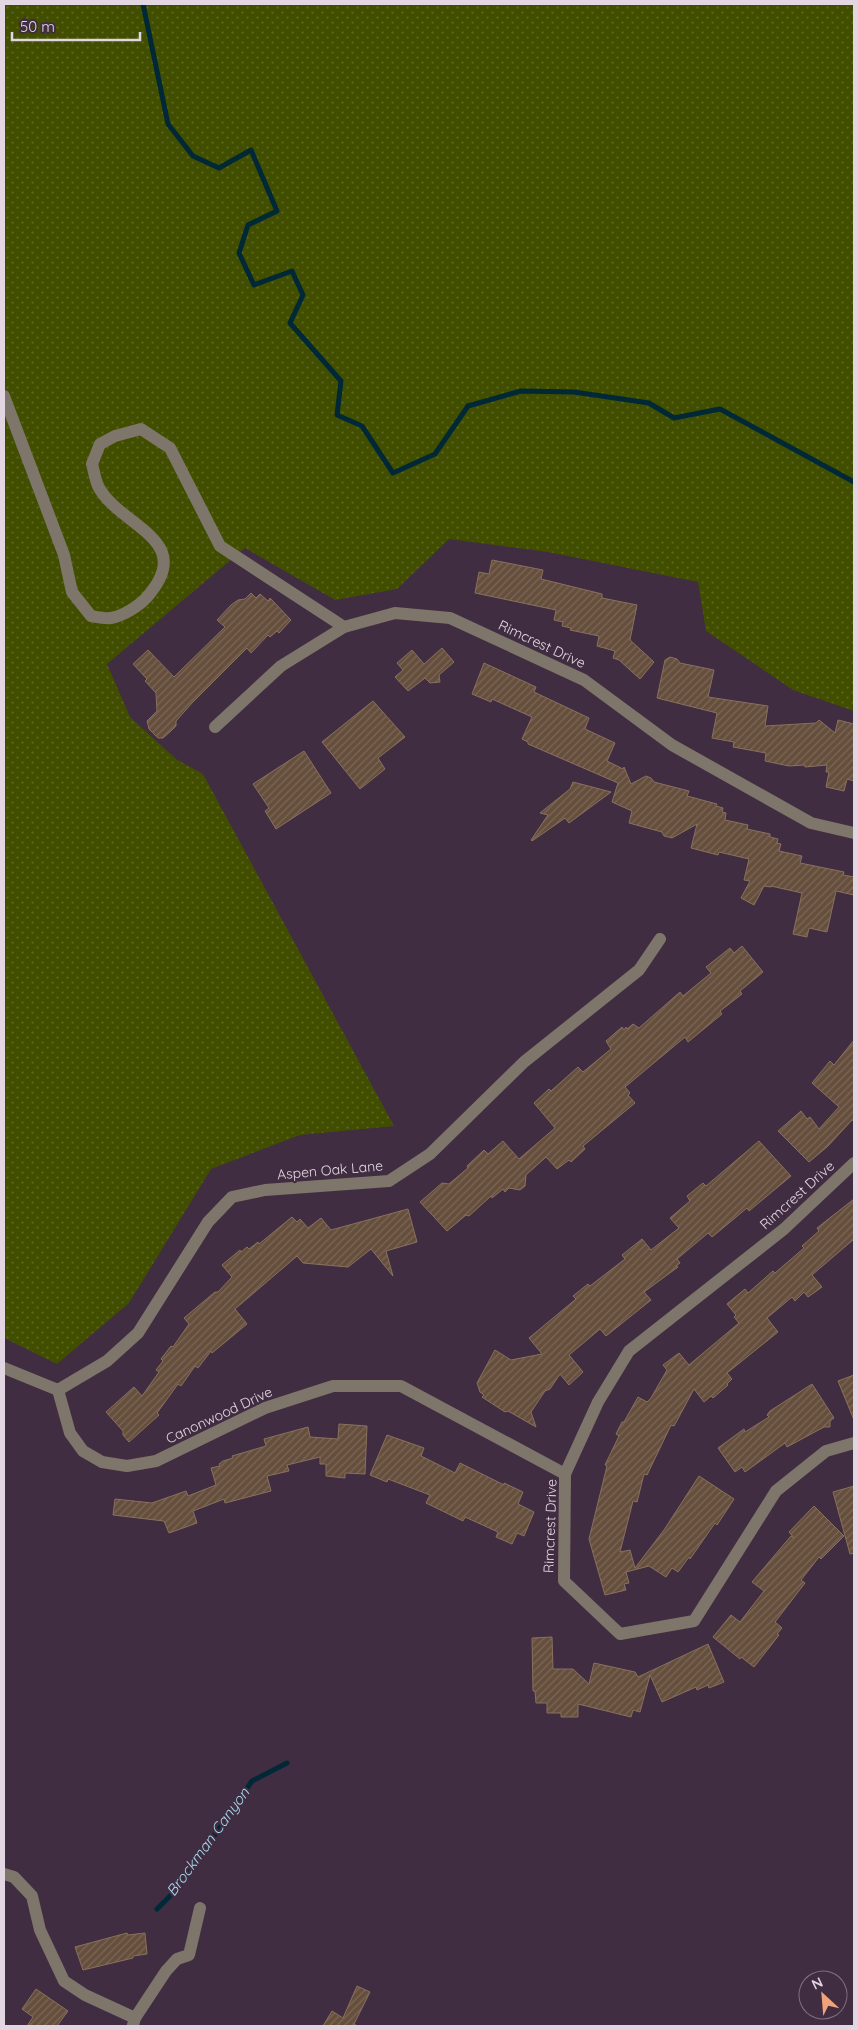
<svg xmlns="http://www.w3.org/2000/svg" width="858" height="2030" font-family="Quicksand,sans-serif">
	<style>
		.grass { fill: url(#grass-dots) }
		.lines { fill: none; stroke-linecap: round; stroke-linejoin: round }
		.stream { stroke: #002836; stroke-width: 5 }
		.building { fill: url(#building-hatch); stroke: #8a715e }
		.minor { stroke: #7e766b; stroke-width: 12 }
		.labels { text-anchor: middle; stroke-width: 4.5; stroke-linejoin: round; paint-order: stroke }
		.street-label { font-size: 14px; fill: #e2d6e2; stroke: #402d41 }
		.water-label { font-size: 15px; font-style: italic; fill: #a6dbf0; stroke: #402d41 }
	</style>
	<defs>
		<pattern id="grass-dots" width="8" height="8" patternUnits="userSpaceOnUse" patternTransform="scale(1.25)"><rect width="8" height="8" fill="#414e00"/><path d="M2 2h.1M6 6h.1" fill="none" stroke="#5c6725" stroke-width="1.8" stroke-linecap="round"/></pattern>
		<pattern id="building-hatch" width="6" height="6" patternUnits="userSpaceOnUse" patternTransform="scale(1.25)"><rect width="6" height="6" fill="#654e3c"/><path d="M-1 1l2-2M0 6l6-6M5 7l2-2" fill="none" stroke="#7b6758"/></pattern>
	</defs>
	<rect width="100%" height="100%" fill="#402d41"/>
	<path class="grass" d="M4,4h850v707l-61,-21 -87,-59 -8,-49 -150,-30 -99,-13 -52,50 -62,11 -90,-52 -138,116 23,53 46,42 27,15 191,352 -94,9 -89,34 -82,134 -72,61 -53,-26z"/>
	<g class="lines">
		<g class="stream">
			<path d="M143,4l25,120 25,32 26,12 32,-18 26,61 -29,14 -9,28 15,32 38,-14 11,24 -13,28 51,58 -4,34 25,11 31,47 42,-19 33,-48 53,-15 53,1 75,11 25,15 46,-9 134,73"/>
			<path d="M157,1909l20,-20 75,-108 35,-18"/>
		</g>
	</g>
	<g class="building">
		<path d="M492,560l51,10 -2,9 57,14 4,1v4l35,7 -7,35 24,22 -14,17 -21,-19 -6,-2 2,-7 -18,-5 2,-10 -29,-6 1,-2 -9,-2 1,-4 -9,-2 2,-10 -81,-17 4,-21 10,2z"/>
		<path d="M251,593l5,5 4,-4 8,7 2,-3 21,22 -12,13 -2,-2 -7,6 -2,-2 -17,18 -4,-5 -55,55 -16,18v5l-4,4 -9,8h-5l-9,-9 -2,-8 10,-10 -1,-18 -11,-12 2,-2 -14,-15 15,-14 26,27 51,-50 -8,-7 14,-15 7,-5 7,-1z"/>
		<path d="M442,648l12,14 -15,13 1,7 -10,1 -5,-5 -17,13 -13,-14 8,-7 -6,-7 15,-13 12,14z"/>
		<path d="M670,657l7,2 3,4 34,7 -6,27 60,9 -3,20 51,-3 3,-3 16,13 3,-13 16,4v57l-7,-2 -3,12 -18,-4 3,-15h-3l1,-7 -22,2v-2l-16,1 -24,-5 1,-8 -33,-6 1,-5 -22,-4 5,-25 -60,-15 8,-38z"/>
		<path d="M484,663l52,24 -2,5 55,26 -4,11 30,14 -8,18 16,8 1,-2 7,17 15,-8 5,2 3,4 35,9 -2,5 30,8 -1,2 7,2 -1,4 4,1 -1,7 23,5 -1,4 23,5v3l8,2 -1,4 4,1 -2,7 23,5 -2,7 44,9 -1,3 11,2v18l-18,-4 -9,41 -18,-4 -2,9 -14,-3 9,-41 -31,-7v1l-7,-1 -10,19 -13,-7 9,-17 -6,-1 5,-21 -30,-7 -1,3 -27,-7 6,-24 -25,14 -8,-2 -2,-4 -33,-9 3,-12 -20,-9 6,-19 -90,-39v-2l-6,-3 10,-22 -40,-18 -1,3 -19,-8z"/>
		<path d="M373,701l32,36 -27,21 7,11 -25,20 -38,-47z"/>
		<path d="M304,751l27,42 -55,36 -11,-18 4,-3 -16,-24z"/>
		<path d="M573,782l38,10 -42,31 -4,-5 -33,23 -1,-1 17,-25 -8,-2 30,-24z"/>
		<path d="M742,946l21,26 -23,19 2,3 -22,17 2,3 -34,28 -3,-5 -60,50 5,6 -2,2 7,8 -52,43 2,3 -14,13 -2,-2 -12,9 -11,-12 -20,18 -1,11 -5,4 -11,-2 -4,4 -2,-3 -11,9 -1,-2 -22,20 -3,-1 -19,16 -27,-29 22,-19 7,1 19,-16 -1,-2 17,-16 4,4 15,-13 16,18 36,-31 -21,-25 15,-14 2,2 27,-24 5,5 28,-23 -5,-8 16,-14 2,3 2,-3 1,2 6,-5 6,4 41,-36 3,4 28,-23 -5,-6 24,-19 4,5z"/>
		<path d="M854,1040v81l-2,-1 -24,26 -19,16 -31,-31 23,-20 6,8 3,-2 9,12 20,-22 -27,-24 18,-22 4,4z"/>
		<path d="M759,1141l32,35 -42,35 -2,-3 -35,29 -4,-4 -31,26 3,4 -4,3 2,1 -34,25 7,8 -45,36 -6,-7 -31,26 14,17 -14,13 -9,-11 -10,15 -5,2 -14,21 5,15 -28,-16 -3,1 -23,-15 2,-2 -4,-3 -3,-9 18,-33 16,10 31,-6 -13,-16 47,-39 -3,-3 15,-12 2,2 35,-27 -3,-4 20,-16 9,11 28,-22 -9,-10 20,-17 -3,-5 16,-13 3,3z"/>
		<path d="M854,1199v40l-42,36 10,12 -14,10 -4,-5 -9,9 -3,-4 -25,21 11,14 -51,41 5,6 -5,5 1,1 -15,13 -2,-2 -7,6 -10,-13 -20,37 -3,-1 -24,50 -3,-1 -7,28 -4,-1 -13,51 10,-2 5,18 29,-38 35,-54 35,23 -17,26 -2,-2 -25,36 -1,-2 -11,15 -6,-4 -6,9 -17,-11 -23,6 3,11 -5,1 2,6 -21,5 -16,-56 18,-73 -2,-1 14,-29 -3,-2 6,-12h2l14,-25 9,5 4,-4 16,-28 -4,-5 16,-12 10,12 50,-42 -5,-6 2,-2 -9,-11 18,-15 3,4 25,-22 2,2 29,-25 -2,-2 17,-15 -2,-3z"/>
		<path d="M408,1209l9,33 -31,9 7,25 -22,-27 -23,18 -45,-4 -6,-7 -62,53 12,15 -35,29 -1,-2 -13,17 -3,-2 -14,20 -3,-2 -21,29 2,2 -30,27 -6,-7v-4l-17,-19 28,-25 8,9 17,-24 -3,-2 7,-9 -2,-2 10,-13 2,1 16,-23 -5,-6 31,-26h3l14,-15 -10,-12 18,-15 1,2 6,-5 2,2 9,-7 1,2 33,-27 5,5 3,-3 8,9 13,-10 10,12z"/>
		<path d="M854,1375v45l-16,-39z"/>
		<path d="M812,1384l22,34 -4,3v6h-6l-37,20 -2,-4 -40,29 -3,-5 -7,5 -17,-24 26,-19 1,3 24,-15 -2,-2 3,-4z"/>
		<path d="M339,1424l28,2 -2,48 -20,-1v5l-19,-2v-12h-6v-7l-33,8 2,6 -22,5 4,15 -46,12 -1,-4 -31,12 4,12 -28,10 -5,-12 -51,-6 2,-16 37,4 34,-12 2,5 28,-11 -5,-17 9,-2 -1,-2 4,-3 10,-3 -1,-2 34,-10 -2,-7 44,-12 2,10 28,2z"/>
		<path d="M387,1435l37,13 -3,8 34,17 5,-10 44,22v-2l19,9 -5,12 16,8 -10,24 -7,-3 -5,11 -16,-7 2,-5 -33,-15 -2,4 -37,-18 4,-8 -42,-16 -1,3 -17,-7z"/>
		<path d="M854,1486v67l-4,1 -17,-62z"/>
		<path d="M814,1506l30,30 -23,23 -2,-2 -18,23 4,3 -30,39 7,6 -5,6 2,1 -25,32 -13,-10 -1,2 -27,-22 18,-22 9,7 24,-31 -12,-9 39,-46 3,2 -5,-6z"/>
		<path d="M552,1637l1,32h20l16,15 5,-21 41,9 3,5 70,-33 16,38 -15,6 -1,-3 -11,5 -1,-3 -34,15 -12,-27 -10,37 -7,-2 -2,7 -53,-13v13h-17v-4h-14v-10h-11l-1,-12h-2l-1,-53z"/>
		<path d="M127,1933l1,2 17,-2 2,21 -14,2v2l-50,12 -8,-23z"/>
		<path d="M357,1986l13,6 -16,32 3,2h-34l9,-15 11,7z"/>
		<path d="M36,1989l32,22 -11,15h-30l6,-9 -11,-8z"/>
	</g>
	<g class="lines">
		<g class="minor">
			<path d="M4,396l60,159 8,37 19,24c6,1 14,3 20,2 12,-2 28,-12 36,-21 51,-58 -28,-70 -49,-111 -3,-7 -4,-15 -6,-22l8,-20 15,-8 26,-7 29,19 50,98 124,81"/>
			<path d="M215,727l66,-61 63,-39 51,-14 55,5 134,62 88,65 139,78 43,10"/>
			<path d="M854,1163l-70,66 -155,122 -31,51 -33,72 -1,107 56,53 74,-13 82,-130 50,-40 28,-8"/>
			<path d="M4,1368l54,22 49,-29 31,-28 70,-111 24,-25 33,-7 124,-9 41,-27 94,-92 115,-92 21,-31"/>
			<path d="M58,1390l12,43 13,18 19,11 25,4 29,-5 109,-53 68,-22h68l164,88"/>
			<path d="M4,1874l10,3 18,19 8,34 24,51 21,14 50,23"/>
			<path d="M133,2025l2,-7 31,-47 11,-12 12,-4 11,-47"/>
		</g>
	</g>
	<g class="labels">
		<g class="street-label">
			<text transform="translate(542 644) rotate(25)" y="5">Rimcrest Drive</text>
			<text transform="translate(330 1170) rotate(-5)" y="5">Aspen Oak Lane</text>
			<text transform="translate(797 1195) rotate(-42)" y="5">Rimcrest Drive</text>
			<text transform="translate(219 1415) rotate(-25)" y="5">Canonwood Drive</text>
			<text transform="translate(550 1526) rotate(-88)" y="5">Rimcrest Drive</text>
		</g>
		<g class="water-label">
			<text transform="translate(208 1842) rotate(-54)" y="5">Brockman Canyon</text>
		</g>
	</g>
	<rect width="858" height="2030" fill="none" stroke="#e2d6e2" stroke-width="10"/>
	<g transform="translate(823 1995) rotate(334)"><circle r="24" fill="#402d41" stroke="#817181"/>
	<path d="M0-4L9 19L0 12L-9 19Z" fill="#f1a27b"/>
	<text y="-8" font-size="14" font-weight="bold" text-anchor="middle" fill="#e2d6e2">N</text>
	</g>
	<path d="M12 32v8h128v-8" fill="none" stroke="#e2d6e2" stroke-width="2.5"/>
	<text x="20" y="32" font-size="15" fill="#e2d6e2" stroke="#402d41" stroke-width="4" paint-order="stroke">50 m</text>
</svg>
